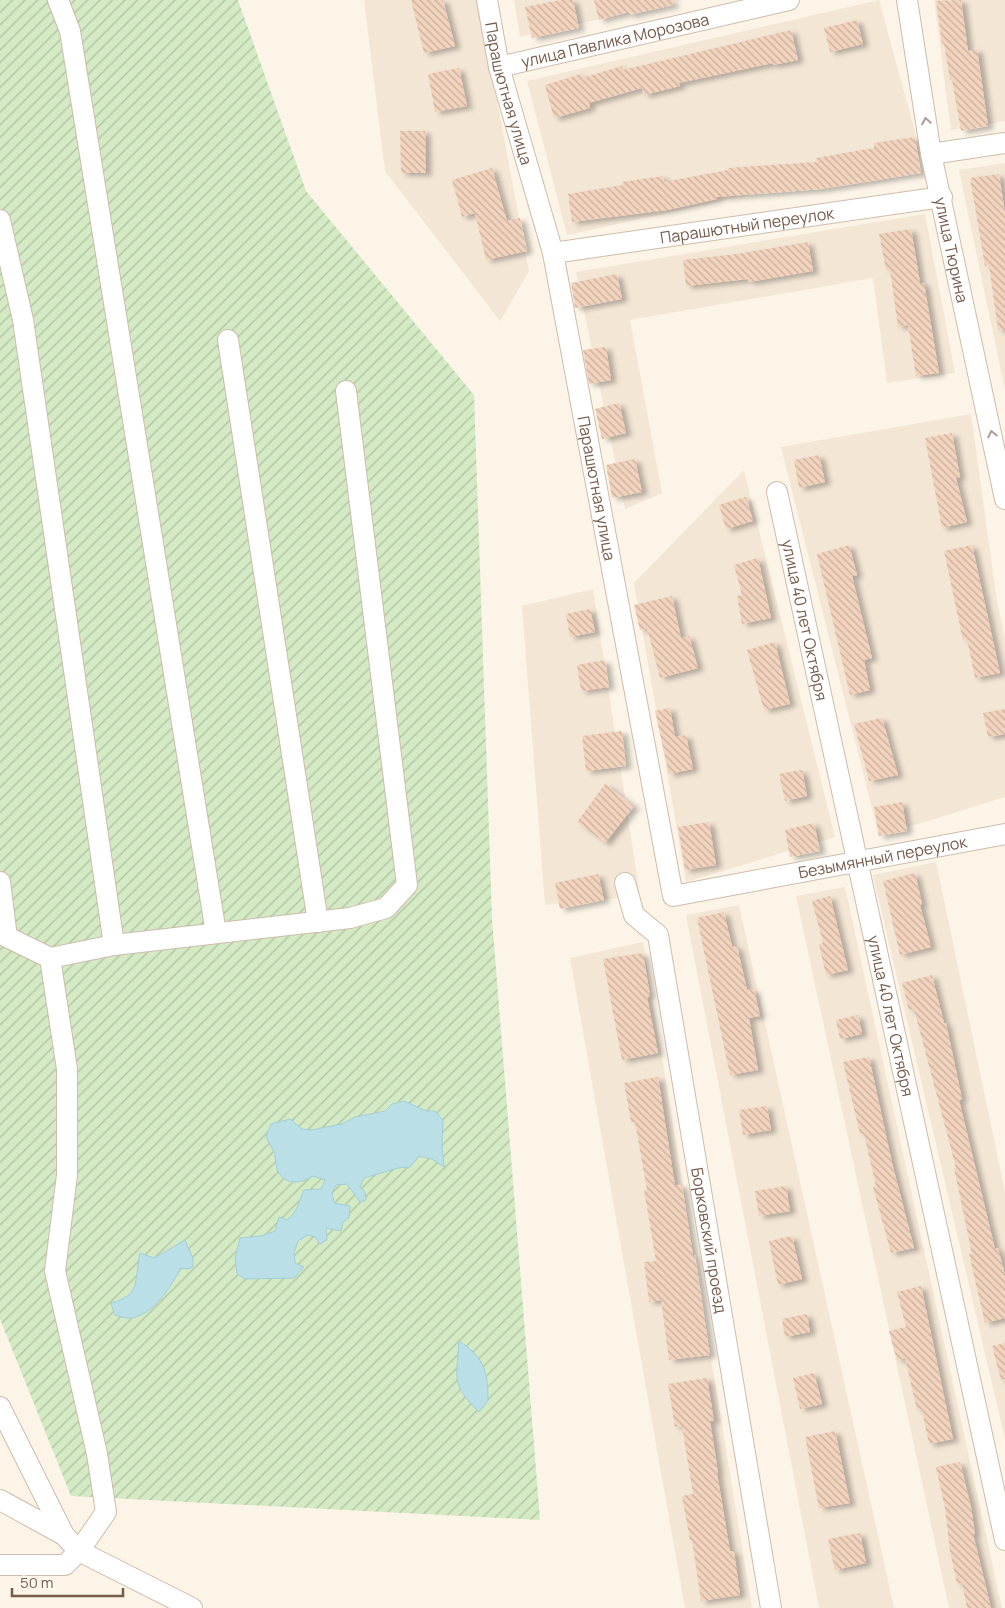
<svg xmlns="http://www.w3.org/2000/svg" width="1005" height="1608" font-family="Manrope,sans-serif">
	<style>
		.residential { fill: #f4e6d5 }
		.garden { fill: url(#garden-furrows) }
		.water { fill: #badfe6; stroke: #a1cfd8 }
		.building { fill: url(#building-back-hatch); filter: url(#shadow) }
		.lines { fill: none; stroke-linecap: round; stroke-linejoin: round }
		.minor-casing { stroke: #cebcac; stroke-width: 22 }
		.minor { stroke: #fff; stroke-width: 20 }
		.oneway { stroke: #ad9d93 }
		.labels { text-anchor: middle; stroke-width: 5; stroke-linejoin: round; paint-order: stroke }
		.street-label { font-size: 16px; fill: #765b4b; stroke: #fff8ed }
	</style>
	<defs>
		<pattern id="garden-furrows" width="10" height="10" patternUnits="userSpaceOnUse" patternTransform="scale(1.25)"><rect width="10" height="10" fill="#d3eac4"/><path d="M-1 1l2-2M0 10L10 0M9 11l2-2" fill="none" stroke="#b0c1a1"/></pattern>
		<pattern id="building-back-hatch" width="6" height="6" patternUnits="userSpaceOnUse" patternTransform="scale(1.25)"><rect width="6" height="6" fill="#f2d3be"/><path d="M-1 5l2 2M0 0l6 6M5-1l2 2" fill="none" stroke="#c9ae9c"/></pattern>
		<filter id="shadow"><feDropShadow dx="5.5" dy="3" stdDeviation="2.5" flood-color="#0004"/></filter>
	</defs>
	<rect width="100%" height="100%" fill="#fcf4e6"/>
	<g class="residential">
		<path d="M364,0h114l51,271 -29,50 -115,-150z"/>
		<path d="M514,0h170l-164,37z"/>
		<path d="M879,0l43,157 -355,78 -40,-154z"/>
		<path d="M934,0h71v121l-54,9z"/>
		<path d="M1005,163v227l-46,-220z"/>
		<path d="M925,214l30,159 -68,10 -14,-105 -243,42 32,173 -37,16 -49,-237z"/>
		<path d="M971,414l26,187 8,37v159l-126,39 -98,-389z"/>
		<path d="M744,470l91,367 -149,45 -52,-299z"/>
		<path d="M593,589l47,307 -95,9 -23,-299z"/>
		<path d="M936,862l69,330v247l-132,-564z"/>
		<path d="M845,887l157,721h-53l-153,-712z"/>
		<path d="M739,905l155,703h-75l-133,-693z"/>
		<path d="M643,942l109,666h-67l-115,-650z"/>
	</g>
	<path class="garden" d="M0,0h238l68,191 168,204 18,524 48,601 -469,-24 -71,-177z"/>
	<g class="water">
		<path d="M404,1101l22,10h9l8,9 -1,25 2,22 -12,-8 -13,-3 -9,11 -12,1 -34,10 -4,9 5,5 1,8 -6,2 -13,-18 -11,1 -4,7 2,11 16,3 -1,12 -6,4 -2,9 -15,-3 1,12 -7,4 -5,-7 -7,-2 -10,6 -4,12 1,10 9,4 -10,11 -49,1 -8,-5 -2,-16 5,-20 21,-2 14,-5 4,-14 8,3c11,-9 12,-19 17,-30l17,-1 4,-9 -12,-4c-12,8 -30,10 -36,-7 -2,-6 -1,-14 -4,-19 -3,-5 -5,-9 -7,-14l5,-12 19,-5 12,10 9,1 31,-6 13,-7 30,-6 7,-7z"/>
		<path d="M185,1240l8,18v9l-5,2 -7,-1c-10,18 -27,47 -50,50 -5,1 -12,-2 -16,-3l-4,-12c31,-8 23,-23 29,-50l14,5z"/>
		<path d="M459,1341c26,17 29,31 29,60l-9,11c-29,-28 -22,-34 -20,-71z"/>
	</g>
	<g class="building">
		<path d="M411,0h32l12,46 -31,7z"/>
		<path d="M560,0h13l6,28 -47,10 -7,-31z"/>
		<path d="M594,0h79v5l-44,10v-3l-30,8z"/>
		<path d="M961,0l7,51 9,-2 11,77 -27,5 -9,-51h-2l-6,-37 -2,1 -6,-43z"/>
		<path d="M857,20l6,24 -33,8 -6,-24z"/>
		<path d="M791,30l7,30 -25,5v-2l-94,20 1,3 -36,9 -2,-7 -53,15 1,5 -36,10 -9,-33 36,-11 1,4 40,-12 1,4z"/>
		<path d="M459,68l8,38 -32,6 -7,-38z"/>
		<path d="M400,131h25l1,42h-25z"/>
		<path d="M915,137l6,36 -99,16 -105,8v2l-50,11 -95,12 -4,-28 55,-9 -1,-3 41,-6 1,6 64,-12v-2l89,-6 -1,-4 58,-10v-5z"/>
		<path d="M492,168l15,53 13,-3 7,33 -41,9 -11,-47 -13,4 -10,-37z"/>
		<path d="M999,174l6,39v117h-7l-9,-65 -4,1 -15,-88z"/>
		<path d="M911,229l9,54h4l15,90 -23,3 -8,-51 -10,2 -8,-57h-4l-7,-36z"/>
		<path d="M808,242l5,29 -64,11 -1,-3 -62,7 -3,-26 54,-6z"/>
		<path d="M617,274l5,25 -47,9 -4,-25z"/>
		<path d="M606,347l5,33 -22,4 -6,-34z"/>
		<path d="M619,403l7,30 -24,6 -7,-30z"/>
		<path d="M952,433l8,44 -4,1 11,44 -25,6 -17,-90z"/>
		<path d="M819,455l6,27 -26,6 -5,-28z"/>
		<path d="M635,459l7,33 -30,6 -6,-33z"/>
		<path d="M746,497l7,24 -27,8 -7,-24z"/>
		<path d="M849,545l8,30 -5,1 20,82 -8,2 6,30 -20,5 -33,-141z"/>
		<path d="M972,545l28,128 -25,5 -8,-39 -4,1 -19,-89z"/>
		<path d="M758,558l13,60 -29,6 -5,-28 5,-1 -8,-30z"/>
		<path d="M672,596l9,42 8,-2 9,32 -38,10 -13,-50 -7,2 -6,-25z"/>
		<path d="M590,609l5,23 -25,5 -4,-23z"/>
		<path d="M775,642l15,62 -26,6 -17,-60z"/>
		<path d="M605,660l4,27 -28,4 -4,-26z"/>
		<path d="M670,708l5,29 11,-2 7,34 -24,5 -14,-63z"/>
		<path d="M1005,709v25l-17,3 -5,-24z"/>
		<path d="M882,718l16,57 -29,6 -15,-57z"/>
		<path d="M622,731l4,35 -40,5 -4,-35z"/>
		<path d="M802,770l5,26 -22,5 -6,-27z"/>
		<path d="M605,784l29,22 -29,37 -28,-21z"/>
		<path d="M902,802l5,29 -28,5 -5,-29z"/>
		<path d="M709,822l7,43 -31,5 -7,-43z"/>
		<path d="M814,823l6,28 -30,6 -5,-27z"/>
		<path d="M915,873l7,31 -2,1 11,42 -31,8 -17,-74z"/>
		<path d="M598,874l6,26 -44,9 -5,-26z"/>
		<path d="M830,896l18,74 -22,5 -7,-31 4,-1 -11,-42z"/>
		<path d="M724,912l8,35 5,-1 10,44 7,-1 6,27 -11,2 9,52 -28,5 -33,-157z"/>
		<path d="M643,953l7,43 -3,1 11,56 -36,7 -19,-101z"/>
		<path d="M932,975l12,48h2l16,76 -3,1 36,149 3,-1 7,27v43l-20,5 -16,-69h3l-18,-86h2l-42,-159 -5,1 -7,-27z"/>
		<path d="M858,1015l4,19 -22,5 -4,-19z"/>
		<path d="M869,1057l23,106 22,85 -23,5 -18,-66 3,-1 -12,-52h-4l-17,-72z"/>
		<path d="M658,1077l17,109 7,-2 11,71h2l15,100 -41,5 -8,-60 -12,2 -5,-40 12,-1 -12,-71h3l-12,-68h-4l-7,-39z"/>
		<path d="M767,1106l4,24 -28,5 -4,-25z"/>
		<path d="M786,1186l4,25 -31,5 -4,-25z"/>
		<path d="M792,1236l10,43 -24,6 -9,-44z"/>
		<path d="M921,1286l32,153 -24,5 -7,-35 -5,1 -12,-52 -8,2 -8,-29 17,-4 -9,-35z"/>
		<path d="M807,1314l3,18 -25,5 -3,-18z"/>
		<path d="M1005,1343v36l-4,1 -9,-34z"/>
		<path d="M814,1373l8,31 -22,5 -7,-31z"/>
		<path d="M707,1378l7,43h-4l8,51 -1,1 13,78h4l6,44 -39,6 -9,-61h-2l-8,-44 11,-2 -11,-68 -7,1 -7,-43z"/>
		<path d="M835,1431l15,72 -31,5 -14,-71z"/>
		<path d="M960,1462l11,45 4,27h-2l18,74h-24l-5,-25 -5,1 -7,-33 -5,-43 -9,-41z"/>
		<path d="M860,1533l6,30 -31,7 -7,-31z"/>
	</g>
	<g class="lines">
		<defs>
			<g id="minor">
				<path d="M58,0l12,31 146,902"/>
				<path id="s1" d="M487,0l12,67 54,186 120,643 332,-62"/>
				<path id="s2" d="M907,0l24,154 74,345"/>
				<path id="s3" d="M499,67l290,-67"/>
				<path d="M931,154l74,-11"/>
				<path d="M0,220l23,100 91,625"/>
				<path id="s4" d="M553,253l389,-56"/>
				<path d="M228,340l90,582"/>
				<path id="s5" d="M777,492l228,1048"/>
				<path d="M0,882l7,55 43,21 17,111v106l-12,96 42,183 9,58 -27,39 -14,14h-65"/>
				<path id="s6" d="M625,883l9,32 24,20 113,673"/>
				<path d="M50,958l64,-13 236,-27 36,-10 21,-23 -61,-494"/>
				<path d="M0,1407l64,128"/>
				<path d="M0,1500l64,35 15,16 113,57"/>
			</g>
		</defs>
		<use href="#minor" class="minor-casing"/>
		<use href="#minor" class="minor"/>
	</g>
	<defs><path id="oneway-chevron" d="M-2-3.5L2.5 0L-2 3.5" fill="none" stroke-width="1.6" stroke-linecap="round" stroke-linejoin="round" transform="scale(1.25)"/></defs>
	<g class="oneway">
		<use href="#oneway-chevron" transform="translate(926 121) rotate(-99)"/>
		<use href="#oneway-chevron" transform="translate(992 434) rotate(-102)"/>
	</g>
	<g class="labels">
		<g class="street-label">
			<text dy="6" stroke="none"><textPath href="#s3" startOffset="119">улица Павлика Морозова</textPath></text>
			<text dy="6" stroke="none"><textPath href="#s1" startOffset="96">Парашютная улица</textPath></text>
			<text dy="6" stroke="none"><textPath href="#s4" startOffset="196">Парашютный переулок</textPath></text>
			<text dy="6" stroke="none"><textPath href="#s2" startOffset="254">улица Тюрина</textPath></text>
			<text dy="6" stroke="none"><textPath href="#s1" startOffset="501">Парашютная улица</textPath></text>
			<text dy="6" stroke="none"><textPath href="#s5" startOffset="131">улица 40 лет Октября</textPath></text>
			<text dy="6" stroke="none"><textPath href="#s1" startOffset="1129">Безымянный переулок</textPath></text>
			<text dy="6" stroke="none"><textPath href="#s5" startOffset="536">улица 40 лет Октября</textPath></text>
			<text dy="6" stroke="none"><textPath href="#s6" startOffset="374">Борковский проезд</textPath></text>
		</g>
	</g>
	<path d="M12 1588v8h111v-8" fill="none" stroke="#765b4b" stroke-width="2.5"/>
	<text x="20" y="1588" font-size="15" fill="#765b4b" stroke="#fff8ed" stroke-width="4" paint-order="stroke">50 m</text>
</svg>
